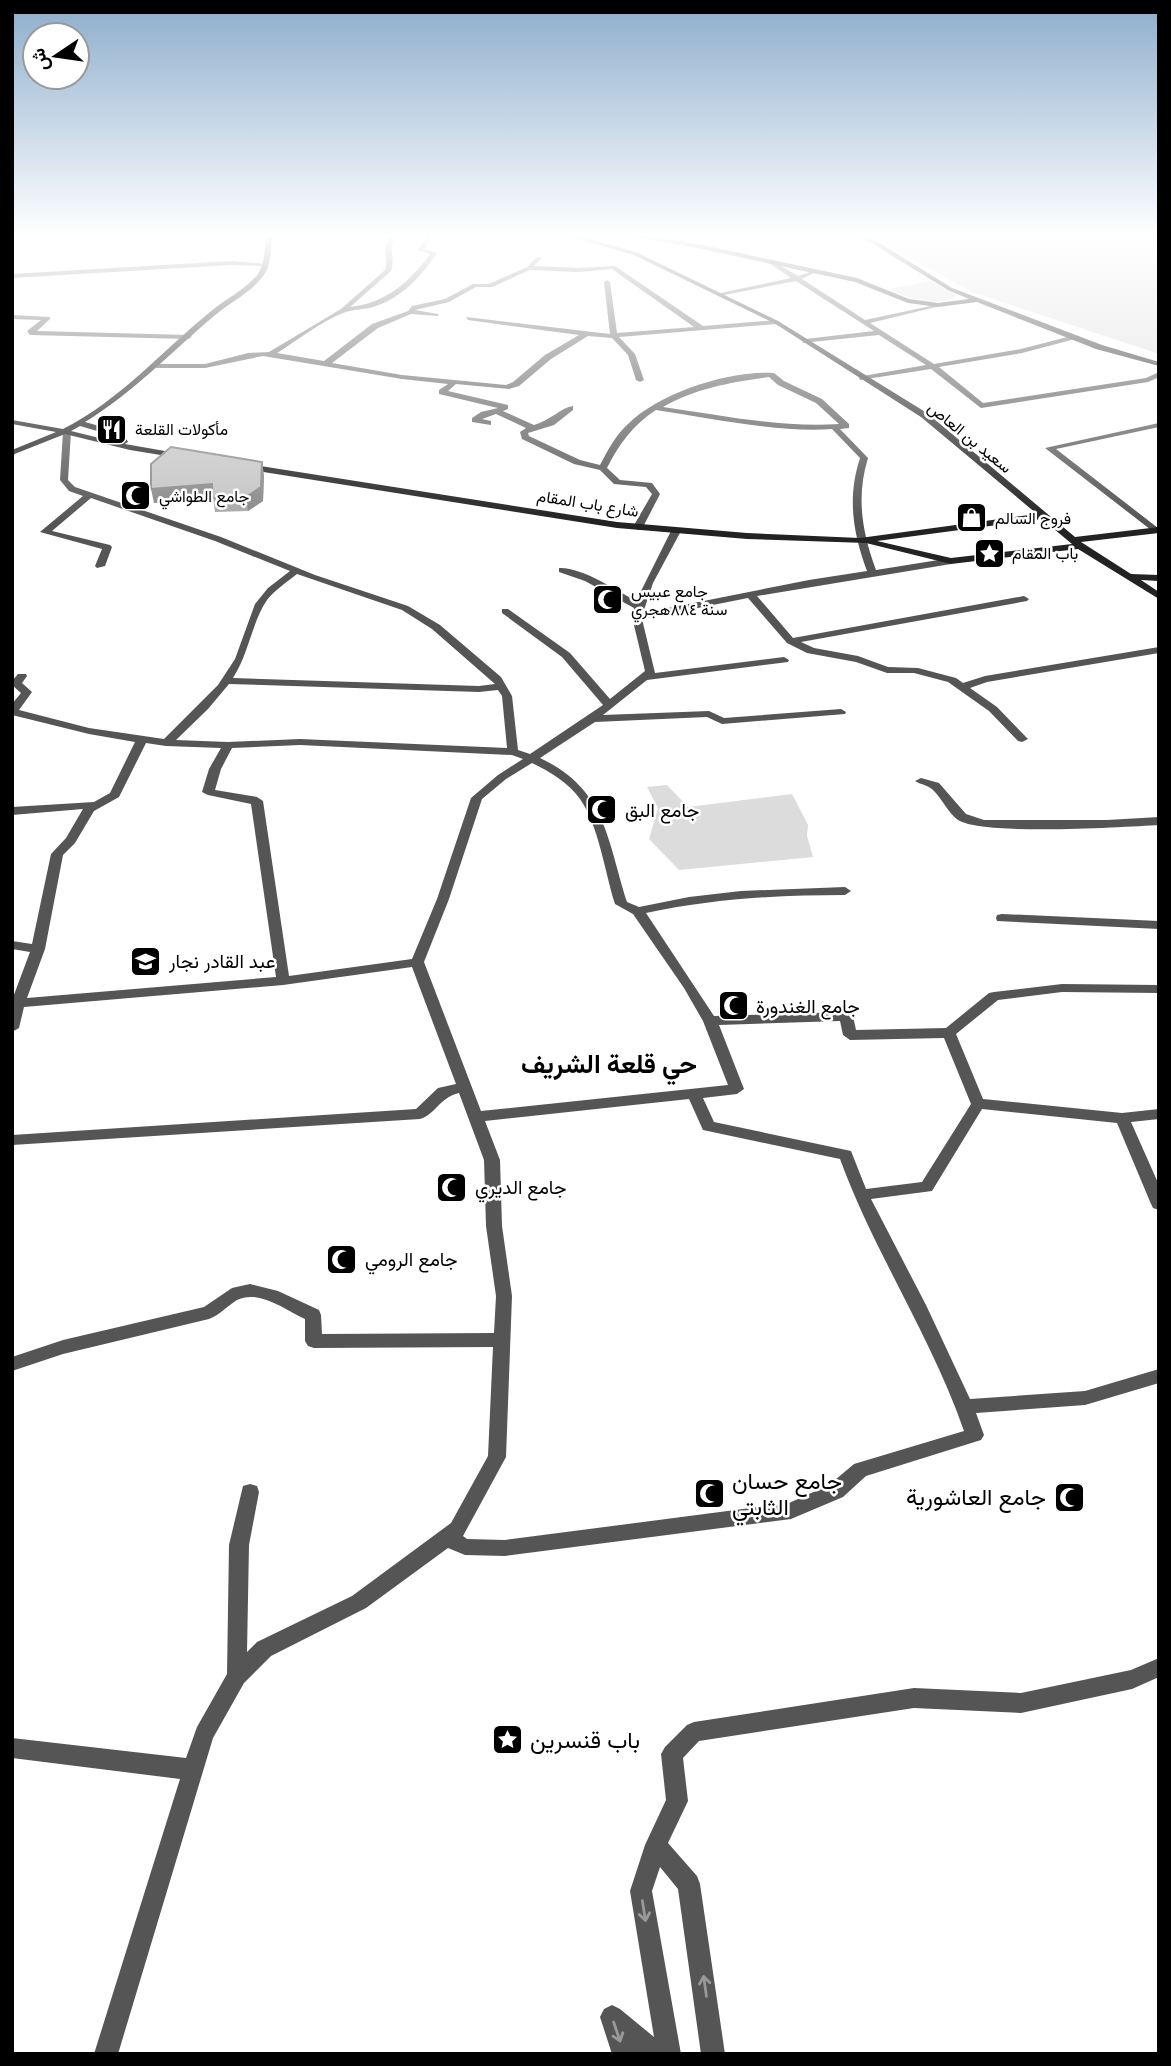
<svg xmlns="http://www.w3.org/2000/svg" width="1171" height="2066" font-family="'Fira Sans',Vazirmatn,sans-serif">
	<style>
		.green { fill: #dcdcdc }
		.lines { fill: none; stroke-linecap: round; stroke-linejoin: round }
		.street { fill: #555; fill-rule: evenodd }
		.secondary { fill: #222; fill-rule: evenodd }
		.wall { fill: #a9a9a9 }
		.shaded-wall { fill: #898989 }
		.building { fill: #c4c4c4; stroke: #898989; stroke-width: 2 }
		.oneway { stroke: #999 }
		.labels { text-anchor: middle; stroke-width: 5; stroke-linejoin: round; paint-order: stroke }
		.far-poi-label { font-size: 16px; fill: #000; stroke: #fff; text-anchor: start }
		.far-street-label { font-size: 16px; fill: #000; stroke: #fff }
		.poi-label { font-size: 19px; fill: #000; stroke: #fff; text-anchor: start }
		.near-poi-label { font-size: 23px; fill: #000; stroke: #fff; text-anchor: start }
		.district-label { font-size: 26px; font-weight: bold; fill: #000; stroke: #fff }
	</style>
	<rect width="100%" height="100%" fill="#fff"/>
	<g class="green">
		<path d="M872,233h287v121l-187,-62 -71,-39z"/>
		<path d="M931,281l26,14c-16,15 -51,3 -68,-6z"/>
		<path d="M667,785l21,22 104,-13 16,31 -1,11 6,21 -134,13 -30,-31 9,-31 -11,-21z"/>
	</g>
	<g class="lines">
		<g class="street">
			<path d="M178,233h92l2,2 -3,2z"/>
			<path d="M392,233h6c-12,17 -2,23 -7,38l-41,36c36,-4 60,-25 80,-53l-12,-4 10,-15h4l-7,14 12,4c-16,23 -34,44 -61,53 -11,4 -23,3 -33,7 -23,9 -45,27 -66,40l47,8 48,-37 36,-13 4,-5 33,-7 28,-15h16l38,-17 10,-10 5,1 -8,8 45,2 36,-2 88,60 73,-6 4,2 -4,2 -157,13 16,17 9,26 -4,2 -4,-2 -8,-25 -16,-17 -24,-2 -37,23 -32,27 -10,3 -53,-5 -8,7 60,14v4l-5,2 31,14c15,-4 28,-18 39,-19v4l-19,15 -26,8 1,3 51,24 20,5c8,-15 15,-29 28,-41 31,-31 101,-54 146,-51l10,8 38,18 27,25v4l-9,1 28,29c-12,39 -6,74 8,112l75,-12 5,3 -5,3 -194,32 36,42 231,-42 5,3 -2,2 -226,41 13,6 44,8 30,11 30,1 38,10 7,5 22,-7 174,-29v6l-172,29 -17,6 27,19 29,30 2,2 -6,3 -4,-1 -29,-30 -41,-29 -34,-9h-27l-31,-11 -49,-9 -20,-10 -39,-45 -106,21 13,54 129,-16 5,3 -1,2 -141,18 -44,35 106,-4 15,7 117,-9 5,3 -1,2 -123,10 -15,-7 -112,5 -55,36c66,31 67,81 87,144l12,5 50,-10 52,-6 104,-4 6,4 -6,4c-67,0 -133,4 -199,18l68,103 132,-4 7,4 3,14 90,-2 43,-35 5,-1 68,-8 97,1v8l-97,-1 -64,8 -42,34 27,65 139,14 37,-4v10l-28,3 28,63v25l-6,-2 -2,-4 -34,-81 -135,-14 -50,82 -61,8 55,106 44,94 115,-8 74,-22v14l-74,22 -109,8 8,22 -3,5 -115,36 -23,21 -52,22 -286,37 -40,-1 -17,-7 -82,60 -95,48 -27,27 -31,55 -95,316h-24l86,-275 -168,-21v-20l174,20 11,-31 30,-53 2,-129 14,-59 7,-2 7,2 2,6 -10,53 -2,107 10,-10 95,-46 99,-73 37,-67 5,-109 -179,1 -6,-2 -3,-5v-22c-20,-9 -46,-30 -68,-19 -10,6 -17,15 -28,19l-146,35 -51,17v-14l51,-17 141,-33 28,-19 18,-4 28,7 41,19 2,5 1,19 172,-1 2,-37 -10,-70 -2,-66 -25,-67c-20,5 -23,21 -39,26l-408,26v-10l404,-26 22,-21 18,-4 -44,-117 -129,18 -259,22 -5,21 -7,4v-32l18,-48 -18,-3v-8l20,3 19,-90 15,-16 17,-29 -71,6v-8l82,-5 16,-9 25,-51 -46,-8 -77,-19v-11l9,-11 -9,-8v-4l6,-7h8l1,2 -5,7 10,9 -13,18 70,18 75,11 54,-54 17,-26 20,-55 13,-16 22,-17 -75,-30 -124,-43 -39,33 58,14 2,2 -7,19 -8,2 -2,-2 7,-17 -62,-17 43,-36 -14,-5 -9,-11 3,-48 4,-2 4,2 -3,48 7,7 146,50 94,38 93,31 32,19 61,52 11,19 6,54 12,4 73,-49 -41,-48 -60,-44v-4h6l62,44 40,46 35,-28 -13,-54 2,-9 -49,-27 -26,-9v-4c23,-1 57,22 77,33l35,-70 8,-2 2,2 -28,52 -10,30 166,-33 58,-9c-14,-38 -20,-73 -7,-113l-28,-29c-53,4 -123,-11 -176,-19 -23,15 -37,34 -49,58l13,12 32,3 8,11 -17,33 -5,3 -5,-3 19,-33 -6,-7 -32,-3 -14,-14 -26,-6 -52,-25 -2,-7 6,-4 -30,-14 -14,5 9,2v4l-19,-3v-4l9,-6 17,-4 -59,-14v-4l9,-6 -46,-5 -139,-23 -58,12h-48l-4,-2 4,-2h48l43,-11 21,-1 72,-43 44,-39c4,-15 -5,-20 7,-37zM612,269l82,58 -77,6 -7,-51 -3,-2 -3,2 6,52 -144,-17 2,3 111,15 -34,20 -32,27 -7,3 -104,-10 -70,-12 46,-35 33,-14 27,2v-2l-23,-4 34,-8 27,-15h16l38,-17 49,2zM769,377l9,8 38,18 23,21c-58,4 -119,-9 -176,-17 33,-19 69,-25 106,-30zM297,574l105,36 30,19 63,55 -16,2 -246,-8c16,-25 19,-56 34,-78 8,-10 20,-18 30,-26zM229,684l250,8 19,-2 4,6 5,52 -207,-9 -72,3 -52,-2 32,-31zM146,743l20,3 55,2 -12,21 -7,23 6,3 43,9 25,173 -249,21 18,-49 18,-94 12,-12 19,-32 25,-14zM300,745l212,10 11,4 -25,16 -27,23 -34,101 -25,60 -123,17 -26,-175 -6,-4 -42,-7 6,-21 11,-21zM532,763c17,8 37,20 48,36 19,27 25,74 35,105l18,10 51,74 19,33 25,64 -247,26 -57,-149 25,-63 33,-100 24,-20zM840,1021l3,14 7,5 94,-2 27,66 -49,78 -56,7 -15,-38 -137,-29 -11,-24 34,-4 7,-5 -25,-64zM689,1099l14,31 137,29c34,93 91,177 124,272l-110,33 -25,21 -40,18 -284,37 -38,-1 -4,-3 43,-79 6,-161 -10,-70 -2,-66 -15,-39z"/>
			<path d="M771,260l27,16 18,-6v2l-14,7 63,41 75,-16v2l-70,17 64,41 87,-15 54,-14v4l-53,14 -83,14 44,36 163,-25 13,-6v5l-11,5 -167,26 -50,-39 -71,11 -1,-2 4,-2 63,-11 -47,-30 -77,8 3,-4 69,-8 -78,-50 -77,15 -3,-2 75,-16 -22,-15z"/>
			<path d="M231,261l37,3 -3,2 -34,-1 -219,13v-4z"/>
			<path d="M12,315l38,2v2l-13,12 151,4 4,2 -4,2 -158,-4 -3,-4 14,-11 -29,-1z"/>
			<path d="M1159,423v4l-103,22 102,79v4l-3,1 -110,-85z"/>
			<path d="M921,778l18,5 27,31 18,6h123l52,-3v8c-36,2 -175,11 -201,-5 -9,-6 -16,-21 -24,-29 -5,-6 -13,-6 -19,-10z"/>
			<path d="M1002,914l157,7v8l-162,-8 -1,-3 1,-3z"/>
			<path d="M1159,1658v19l-27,12 -111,24 -107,-5 -215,33 -16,17 5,43 -20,42 29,33 3,8 25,170h-24l-23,-165 -18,-22 -8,24 29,163h-69l-12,-37 4,-8 8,-4 8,4 34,28 -24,-146 15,-46 21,-45 -5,-46 4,-7 22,-22 7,-3 220,-34 107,5 110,-23z"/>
		</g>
		<g class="secondary">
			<path d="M267,233h6c-3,14 -1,31 -9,42 -13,18 -34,27 -50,41 -43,36 -81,77 -129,106l25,7 17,11 1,2 -3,2 57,10 4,3 -1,2 -55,-9 -65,-16 -53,21v-5l44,-18 -44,-8v-4l51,9c56,-28 99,-78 147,-117 15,-13 35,-22 47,-37 9,-11 7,-28 10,-42zM80,426l24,7 16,10 -49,-12z"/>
			<path d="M558,233h12l68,20 140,68 149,92 148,124 84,-10v6l-78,9 50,32 28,1v6l-18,-1 18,12v7l-81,-50 -127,15 -85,-21 -119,-4 -130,-11 -373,-59v-4l3,-1 370,58 130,11 113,5 177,-24 -116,-97 -147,-94 -140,-68zM1042,519l30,25 -121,14 -74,-17z"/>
			<path d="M615,233h17l61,10 164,35 52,21 29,4 31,-4 -21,-9 -93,-57h8l89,55 150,57 57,17v4l-63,-17 -119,-47 -39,5 -30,-4 -53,-21 -162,-35z"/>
		</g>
	</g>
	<path class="wall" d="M262,462l2,14 -1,25 -15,10 -33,1 -2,-14 -59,5z"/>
	<g class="shaded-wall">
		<path d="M262,462l2,14 -1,25 -15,10 -2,-14z"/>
		<path d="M212,484l2,14 -60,5 -3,-14z"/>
	</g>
	<path class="building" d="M171,447l91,15 -1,25 -15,10 -33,1 -1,-14 -61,5v-25z"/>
	<defs><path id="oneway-shaft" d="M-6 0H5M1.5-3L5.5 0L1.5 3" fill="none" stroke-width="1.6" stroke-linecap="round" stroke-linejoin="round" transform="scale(1.75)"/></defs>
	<g class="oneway">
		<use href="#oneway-shaft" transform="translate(644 1911) rotate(81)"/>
		<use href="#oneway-shaft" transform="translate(705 1986) rotate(-98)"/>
		<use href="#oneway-shaft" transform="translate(617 2032) rotate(71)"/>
	</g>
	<linearGradient id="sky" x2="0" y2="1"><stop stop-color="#8cadcc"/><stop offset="0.45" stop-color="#fff"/><stop offset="1" stop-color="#fff" stop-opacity="0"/></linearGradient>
	<rect width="1171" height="523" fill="url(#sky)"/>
	<defs>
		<symbol id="restaurant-square" viewBox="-11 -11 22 22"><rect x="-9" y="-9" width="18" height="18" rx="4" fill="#000" stroke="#fff"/><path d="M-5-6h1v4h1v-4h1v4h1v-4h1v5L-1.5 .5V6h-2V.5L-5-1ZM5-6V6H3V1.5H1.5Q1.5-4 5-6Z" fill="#fff"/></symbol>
		<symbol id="mosque-square" viewBox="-11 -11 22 22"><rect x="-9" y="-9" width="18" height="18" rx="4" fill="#000" stroke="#fff"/><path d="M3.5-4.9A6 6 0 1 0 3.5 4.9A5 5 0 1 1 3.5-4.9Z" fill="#fff"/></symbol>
		<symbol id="shop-square" viewBox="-11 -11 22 22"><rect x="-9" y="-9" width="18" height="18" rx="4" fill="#000" stroke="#fff"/><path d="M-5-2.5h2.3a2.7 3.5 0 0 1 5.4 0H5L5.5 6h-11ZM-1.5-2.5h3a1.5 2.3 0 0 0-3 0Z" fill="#fff"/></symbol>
		<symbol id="sight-square" viewBox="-11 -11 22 22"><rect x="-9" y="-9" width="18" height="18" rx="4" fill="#000" stroke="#fff"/><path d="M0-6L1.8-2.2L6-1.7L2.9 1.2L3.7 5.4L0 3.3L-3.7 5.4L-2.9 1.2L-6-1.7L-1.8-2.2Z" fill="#fff"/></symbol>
		<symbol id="school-square" viewBox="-11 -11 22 22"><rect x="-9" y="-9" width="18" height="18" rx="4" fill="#000" stroke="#fff"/><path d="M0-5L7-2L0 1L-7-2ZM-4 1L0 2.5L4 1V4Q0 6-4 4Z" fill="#fff"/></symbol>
	</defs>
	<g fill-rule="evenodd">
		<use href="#restaurant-square" x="94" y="412" width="35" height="35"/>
		<use href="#mosque-square" x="118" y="478" width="35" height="35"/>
		<use href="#shop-square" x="954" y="500" width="35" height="35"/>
		<use href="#sight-square" x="972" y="536" width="35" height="35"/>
		<use href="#mosque-square" x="590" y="582" width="35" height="35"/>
		<use href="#mosque-square" x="584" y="792" width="35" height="35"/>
		<use href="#school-square" x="128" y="944" width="35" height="35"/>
		<use href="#mosque-square" x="716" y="988" width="35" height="35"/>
		<use href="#mosque-square" x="434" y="1170" width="35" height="35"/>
		<use href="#mosque-square" x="324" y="1242" width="35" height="35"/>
		<use href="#mosque-square" x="692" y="1476" width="35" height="35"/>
		<use href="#mosque-square" x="1052" y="1480" width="35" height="35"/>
		<use href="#sight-square" x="490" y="1722" width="35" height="35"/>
	</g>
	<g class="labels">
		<g class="far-poi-label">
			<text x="135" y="435">مأكولات القلعة</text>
			<text x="159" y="502">جامع الطواشي</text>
			<text x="995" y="524">فروج السالم</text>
			<text x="1012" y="559">باب المقام</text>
			<text x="631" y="597">جامع عبيس<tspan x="631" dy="18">سنة ٨٨٤هجري</tspan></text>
		</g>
		<g class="far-street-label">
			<text transform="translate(970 437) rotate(39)" y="6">سعيد بن العاص</text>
			<text transform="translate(588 503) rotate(9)" y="6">شارع باب المقام</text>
		</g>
		<g class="poi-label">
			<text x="625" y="817">جامع البق</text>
			<text x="169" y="968">عبد القادر نجار</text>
			<text x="756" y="1013">جامع الغندورة</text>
			<text x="475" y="1194">جامع الديري</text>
			<text x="365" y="1266">جامع الرومي</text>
		</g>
		<g class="near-poi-label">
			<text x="732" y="1489">جامع حسان<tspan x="732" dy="26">الثابتي</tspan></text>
			<text x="1046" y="1505" text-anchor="end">جامع العاشورية</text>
			<text x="530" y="1748">باب قنسرين</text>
		</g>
		<g class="district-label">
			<text x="609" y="1073">حي قلعة الشريف</text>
		</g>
	</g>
	<rect width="1171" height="2066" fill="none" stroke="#000000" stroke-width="28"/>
	<g transform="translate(56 56) rotate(257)"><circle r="33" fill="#ffffff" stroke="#999999" stroke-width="2"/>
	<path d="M0-5L12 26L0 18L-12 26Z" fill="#000000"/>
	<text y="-10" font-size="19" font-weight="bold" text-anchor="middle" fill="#000000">ش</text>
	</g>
</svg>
